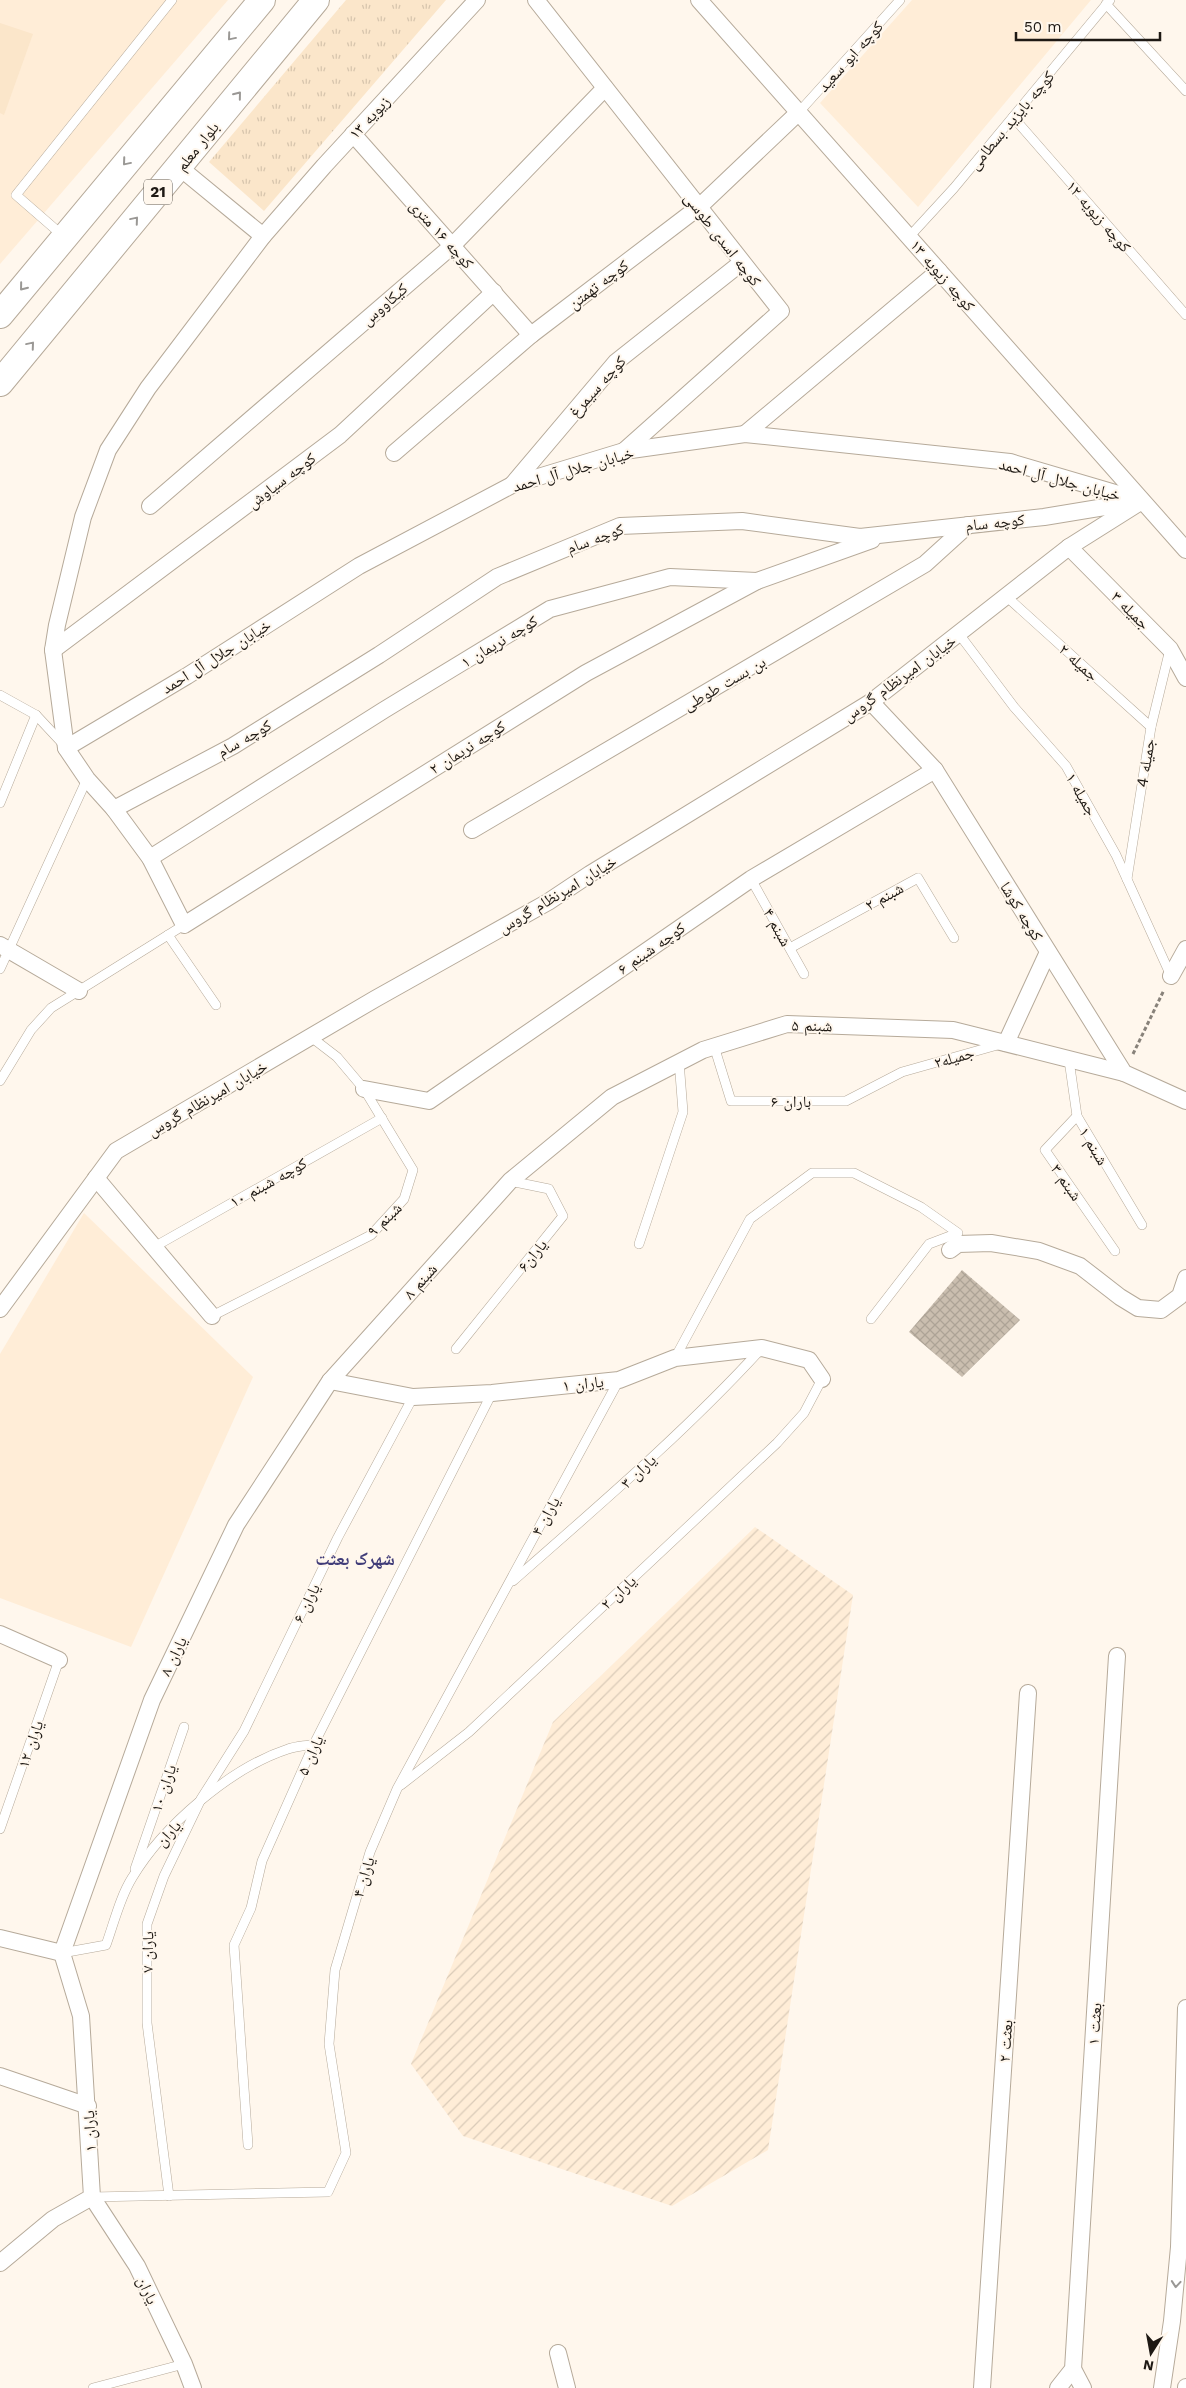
<svg xmlns="http://www.w3.org/2000/svg" width="1186" height="2388" font-family="'Work Sans','Noto Naskh Arabic',sans-serif">
	<style>
		.built { fill: #ffedd7 }
		.industrial { fill: url(#industrial-furrows) }
		.grass { fill: url(#grass-tufts) }
		.pitch { fill: #fbe6ca }
		.building { fill: url(#building-cross-hatch) }
		.lines { fill: none; stroke-linecap: round; stroke-linejoin: round }
		.lane-casing { stroke: #b6aa9a; stroke-width: 10 }
		.street-casing { stroke: #b6aa9a; stroke-width: 18 }
		.primary-casing { stroke: #b6aa9a; stroke-width: 28 }
		.path { stroke: #88827a; stroke-width: 3; stroke-dasharray: 4 2.5; stroke-linecap: butt }
		.lane { stroke: #fff; stroke-width: 9 }
		.street { stroke: #fff; stroke-width: 16 }
		.primary { stroke: #fff; stroke-width: 26 }
		.oneway { stroke: #9a9895 }
		.labels { text-anchor: middle; stroke-width: 4; stroke-linejoin: round; paint-order: stroke }
		.shield { fill: #fff7ed; stroke: #625c55; stroke-width: 1 }
		.shield-label { font-size: 15px; font-weight: bold; fill: #1e1914 }
		.street-label { font-size: 16px; fill: #1e1914; stroke: #fff7ed }
		.neighbourhood-label { font-size: 18px; font-weight: bold; fill: #3f3b78; stroke: #fff7ed }
	</style>
	<defs>
		<pattern id="industrial-furrows" width="10" height="10" patternUnits="userSpaceOnUse" patternTransform="scale(1.25)"><rect width="10" height="10" fill="#ffedd7"/><path d="M-1 1l2-2M0 10L10 0M9 11l2-2" fill="none" stroke="#dacbb8"/></pattern>
		<pattern id="grass-tufts" width="24" height="20" patternUnits="userSpaceOnUse" patternTransform="scale(1.25)"><rect width="24" height="20" fill="#fbe6ca"/><path d="M3 7l-1-3M5 7V3M7 7l1-3M15 17l-1-3M17 17v-4M19 17l1-3" fill="none" stroke="#d7c5ad"/></pattern>
		<pattern id="building-cross-hatch" width="8" height="8" patternUnits="userSpaceOnUse" patternTransform="scale(1.25)"><rect width="8" height="8" fill="#cabeaf"/><path d="M0 0l8 8M0 8l8-8" fill="none" stroke="#ada396"/></pattern>
	</defs>
	<rect width="100%" height="100%" fill="#fff7ed"/>
	<g class="built">
		<path d="M0,0h228l-228,264z"/>
		<path d="M912,0h179l-173,207 -98,-104z"/>
		<path d="M84,1213l169,164 -122,270 -131,-49v-244z"/>
	</g>
	<path class="industrial" d="M755,1527l98,68 -85,555 -96,56 -209,-70 -52,-72 142,-342z"/>
	<path class="grass" d="M346,0h100l-182,211 -55,-49z"/>
	<path class="pitch" d="M0,23l33,11 -29,81 -4,-2z"/>
	<path class="building" d="M962,1270l58,50 -58,57 -53,-45z"/>
	<g class="lines">
		<defs>
			<g id="lane">
				<path d="M1106,4l80,87"/>
				<path d="M799,112l101,-112"/>
				<path d="M1013,117l173,198"/>
				<path d="M62,235l-46,-40 156,-195"/>
				<path d="M909,237l45,-49 156,-188"/>
				<path d="M1007,597l144,130"/>
				<path d="M959,634l55,73 52,59 50,89 55,121"/>
				<path d="M0,695l36,20 28,30"/>
				<path d="M0,803l36,-88"/>
				<path d="M751,879l53,95"/>
				<path d="M1127,879l24,-152 19,-78"/>
				<path d="M168,935l48,70"/>
				<path d="M790,948l128,-70 36,60"/>
				<path d="M0,969l87,-190"/>
				<path d="M714,1046l17,55h115l56,-29 99,-28"/>
				<path d="M1069,1060l8,56 65,109"/>
				<path d="M0,1081l31,-51 20,-22 133,-83"/>
				<path d="M1077,1116l-32,34 70,101"/>
				<path d="M639,1244l44,-132 -4,-51"/>
				<path d="M154,1247l228,-129"/>
				<path d="M212,1316l159,-81 33,-36 9,-29 -49,-81 -27,-32 -26,-20"/>
				<path d="M456,1349l107,-133 -14,-27 -39,-8"/>
				<path d="M675,1358l75,-139 62,-46h42l67,34 37,26 -29,11 -58,75"/>
				<path d="M513,1581c85,-75 171,-148 248,-232"/>
				<path d="M401,1785l68,-53 308,-289 27,-30 18,-34"/>
				<path d="M0,1829l59,-169"/>
				<path d="M135,1869l49,-142"/>
				<path d="M62,1953l44,-8c8,-22 14,-48 26,-67 31,-52 98,-110 156,-129 8,-3 18,-3 26,-5"/>
				<path d="M248,2145l-14,-200 17,-37 11,-47 52,-117 178,-351"/>
				<path d="M169,2196l-22,-173v-99l17,-48 37,-77 43,-68 94,-194 75,-140"/>
				<path d="M92,2197l236,-5 18,-39 -17,-109 6,-74 35,-118 27,-63 222,-409"/>
				<path d="M93,2388l91,-24"/>
			</g>
			<g id="street">
				<path d="M477,0l-153,166 -61,70 -115,152 -40,62 -25,67 -26,108 -4,25 13,98 21,31 27,30 36,49 34,67 402,-252 171,-92"/>
				<path d="M536,0l245,311 -157,140"/>
				<path d="M699,0l487,550"/>
				<path d="M353,134l178,201"/>
				<path d="M179,167l84,69"/>
				<path d="M745,434l194,-163"/>
				<path d="M394,453l137,-118 168,-128 100,-95"/>
				<path d="M512,485l104,-123 125,-99"/>
				<path d="M150,506l302,-260 153,-158"/>
				<path d="M1069,547l101,102 16,29"/>
				<path d="M53,650l287,-215 154,-143"/>
				<path d="M871,702l64,68 189,303 62,28"/>
				<path d="M66,748l121,-72 172,-110 153,-81 112,-34 121,-17 265,28 132,39"/>
				<path d="M114,809l119,-63 146,-91 118,-78 123,-51 122,-5 118,16 184,-20 91,-15"/>
				<path d="M472,830l453,-266 43,-39"/>
				<path d="M150,858l234,-148 166,-101 120,-32 87,4 115,-41"/>
				<path d="M0,945l79,46"/>
				<path d="M1171,976l15,-27"/>
				<path d="M1006,1043l42,-91"/>
				<path d="M364,1089l65,12 322,-222 184,-109"/>
				<path d="M96,1178l116,138"/>
				<path d="M950,1250l8,-6 33,-1 48,8 41,15 40,31 18,11 23,2 19,-14 6,-18"/>
				<path d="M0,1309l116,-158 259,-152 173,-97 42,-28 281,-172 198,-155 73,-46"/>
				<path d="M330,1381l83,16 79,-4 127,-13 56,-22 87,-10 47,12 13,19"/>
				<path d="M0,1634l59,26"/>
				<path d="M0,1938l62,15"/>
				<path d="M62,1953l90,-253 84,-175 94,-144 180,-200 102,-84 91,-47 84,-26 166,6 171,43"/>
				<path d="M0,2076l88,30"/>
				<path d="M92,2197l45,69 47,98 9,24"/>
				<path d="M0,2263l53,-44 39,-22 -11,-181 -19,-63"/>
				<path d="M558,2353l9,35"/>
				<path d="M1073,2369l10,19"/>
				<path d="M982,2388l46,-695"/>
				<path d="M1058,2388l15,-19 44,-713"/>
				<path d="M1162,2388l10,-67 7,-74 7,-239"/>
				<path d="M1186,2388v-1"/>
			</g>
			<g id="primary">
				<path d="M0,315l262,-315"/>
				<path d="M0,383l316,-383"/>
			</g>
		</defs>
		<use href="#lane" class="lane-casing"/>
		<use href="#street" class="street-casing"/>
		<use href="#primary" class="primary-casing"/>
		<path class="path" d="M1133,1054l31,-64"/>
		<use href="#lane" class="lane"/>
		<use href="#street" class="street"/>
		<use href="#primary" class="primary"/>
	</g>
	<defs><path id="oneway-chevron" d="M-2-3.5L2.5 0L-2 3.5" fill="none" stroke-width="1.6" stroke-linecap="round" stroke-linejoin="round" transform="scale(1.25)"/></defs>
	<g class="oneway">
		<use href="#oneway-chevron" transform="translate(231 37) rotate(130)"/>
		<use href="#oneway-chevron" transform="translate(238 95) rotate(-51)"/>
		<use href="#oneway-chevron" transform="translate(126 162) rotate(130)"/>
		<use href="#oneway-chevron" transform="translate(135 220) rotate(-50)"/>
		<use href="#oneway-chevron" transform="translate(23 287) rotate(129)"/>
		<use href="#oneway-chevron" transform="translate(31 345) rotate(-50)"/>
		<use href="#oneway-chevron" transform="translate(1176 2284) rotate(95)"/>
	</g>
	<g class="labels">
		<rect class="shield" x="144" y="179.5" width="28" height="25" rx="4"/>
		<g class="shield-label">
			<text x="158" y="197">21</text>
		</g>
		<g class="street-label">
			<text transform="translate(850 56) rotate(-48)" y="6">کوچه ابو سعید</text>
			<text transform="translate(369 117) rotate(-47)" y="6">زیویه ۱۳</text>
			<text transform="translate(1011 120) rotate(-50)" y="6">کوچه بایزید بسطامی</text>
			<text transform="translate(197 146) rotate(-51)" y="6">بلوار معلم</text>
			<text transform="translate(1099 216) rotate(49)" y="6">کوچه زیویه ۱۲</text>
			<text transform="translate(442 234) rotate(48)" y="6">کوچه ۱۶ متری</text>
			<text transform="translate(723 239) rotate(52)" y="6">کوچه اسدی طوسی</text>
			<text transform="translate(943 275) rotate(49)" y="6">کوچه زیویه ۱۳</text>
			<text transform="translate(598 284) rotate(-37)" y="6">کوچه تهمتن</text>
			<text transform="translate(384 304) rotate(-41)" y="6">کیکاووس</text>
			<text transform="translate(597 386) rotate(-48)" y="6">کوچه سیمرغ</text>
			<text transform="translate(573 469) rotate(-16)" y="6">خیابان جلال آل احمد</text>
			<text transform="translate(1060 479) rotate(15)" y="6">خیابان جلال آل احمد</text>
			<text transform="translate(281 480) rotate(-37)" y="6">کوچه سیاوش</text>
			<text transform="translate(995 522) rotate(-6)" y="6">کوچه سام</text>
			<text transform="translate(595 538) rotate(-20)" y="6">کوچه سام</text>
			<text transform="translate(1131 610) rotate(45)" y="6">جمیله ۳</text>
			<text transform="translate(499 641) rotate(-31)" y="6">کوچه نریمان ۱</text>
			<text transform="translate(216 656) rotate(-32)" y="6">خیابان جلال آل احمد</text>
			<text transform="translate(1079 662) rotate(42)" y="6">جمیله ۲</text>
			<text transform="translate(899 678) rotate(-36)" y="6">خیابان امیرنظام گروس</text>
			<text transform="translate(724 683) rotate(-30)" y="6">بن بست طوطی</text>
			<text transform="translate(244 738) rotate(-30)" y="6">کوچه سام</text>
			<text transform="translate(467 747) rotate(-32)" y="6">کوچه نریمان ۲</text>
			<text transform="translate(1145 763) rotate(-81)" y="6">جمیله 4</text>
			<text transform="translate(1082 794) rotate(60)" y="6">جمیله ۱</text>
			<text transform="translate(557 894) rotate(-31)" y="6">خیابان امیرنظام گروس</text>
			<text transform="translate(884 896) rotate(-29)" y="6">شبنم ۲</text>
			<text transform="translate(1022 911) rotate(58)" y="6">کوچه کوشا</text>
			<text transform="translate(778 927) rotate(61)" y="6">شبنم ۴</text>
			<text transform="translate(651 948) rotate(-35)" y="6">کوچه شبنم ۶</text>
			<text transform="translate(812 1025) rotate(1)" y="6">شبنم ۵</text>
			<text transform="translate(954 1057) rotate(-16)" y="6">جمیله۲</text>
			<text transform="translate(207 1098) rotate(-30)" y="6">خیابان امیرنظام گروس</text>
			<text x="791" y="1107">باران ۶</text>
			<text transform="translate(1094 1146) rotate(59)" y="6">شبنم ۱</text>
			<text transform="translate(268 1182) rotate(-29)" y="6">کوچه شبنم ۱۰</text>
			<text transform="translate(1067 1182) rotate(55)" y="6">شبنم ۳</text>
			<text transform="translate(384 1219) rotate(-44)" y="6">شبنم ۹</text>
			<text transform="translate(532 1255) rotate(-51)" y="6">یاران۶</text>
			<text transform="translate(420 1281) rotate(-48)" y="6">شبنم ۸</text>
			<text transform="translate(583 1383) rotate(-6)" y="6">یاران ۱</text>
			<text transform="translate(638 1471) rotate(-43)" y="6">یاران ۳</text>
			<text transform="translate(545 1516) rotate(-61)" y="6">یاران ۴</text>
			<text transform="translate(618 1592) rotate(-43)" y="6">یاران ۲</text>
			<text transform="translate(306 1603) rotate(-64)" y="6">یاران ۶</text>
			<text transform="translate(173 1656) rotate(-64)" y="6">یاران ۸</text>
			<text transform="translate(30 1744) rotate(-71)" y="6">یاران ۱۲</text>
			<text transform="translate(310 1755) rotate(-66)" y="6">یاران ۵</text>
			<text transform="translate(163 1788) rotate(-71)" y="6">یاران ۱۰</text>
			<text transform="translate(168 1833) rotate(-48)" y="6">یاران</text>
			<text transform="translate(363 1877) rotate(-73)" y="6">یاران ۴</text>
			<text transform="translate(147 1952) rotate(-89)" y="6">یاران ۷</text>
			<text transform="translate(1094 2024) rotate(-86)" y="6">بعثت ۱</text>
			<text transform="translate(1005 2041) rotate(-86)" y="6">بعثت ۲</text>
			<text transform="translate(89 2131) rotate(-93)" y="6">یاران ۱</text>
			<text transform="translate(148 2290) rotate(65)" y="6">یاران</text>
		</g>
		<g class="neighbourhood-label">
			<text x="355" y="1565">شهرک بعثت</text>
		</g>
	</g>
	<g transform="translate(1151 2353) rotate(191)" stroke="#fff7ed" stroke-width="4" paint-order="stroke">
	<path d="M0-4L9 19L0 12L-9 19Z" fill="#1e1914"/>
	<text y="-8" font-size="14" font-weight="bold" text-anchor="middle" fill="#1e1914">N</text>
	</g>
	<path d="M1016 32v8h144v-8" fill="none" stroke="#1e1914" stroke-width="2.5"/>
	<text x="1024" y="32" font-size="15" fill="#1e1914" stroke="#fff7ed" stroke-width="4" paint-order="stroke">50 m</text>
</svg>
